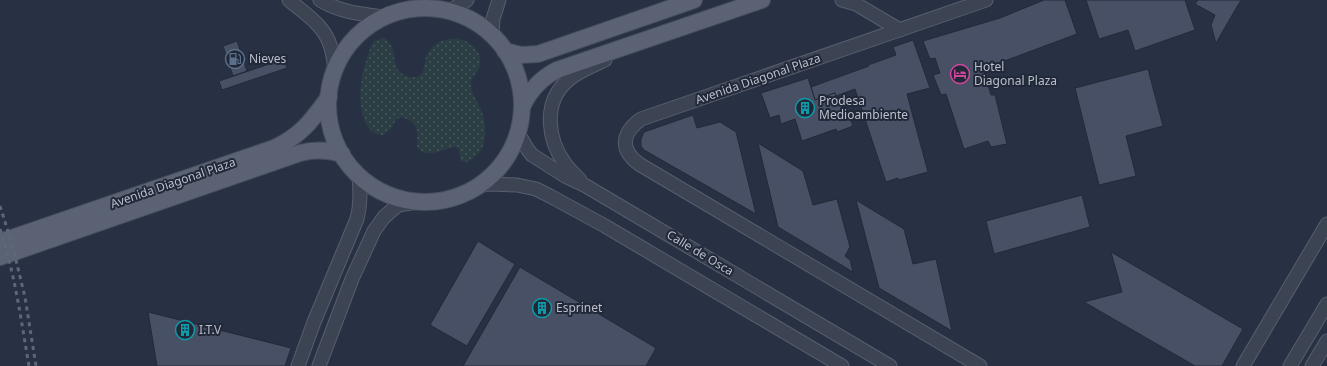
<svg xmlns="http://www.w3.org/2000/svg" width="1327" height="366" font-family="'Noto Sans',sans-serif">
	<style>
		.grass { fill: url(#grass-dots) }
		.building { fill: #475065; stroke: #232a3a }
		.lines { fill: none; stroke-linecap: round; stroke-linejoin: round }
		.minor-casing { stroke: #585e6d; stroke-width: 15 }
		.major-casing { stroke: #464c5c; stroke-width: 18 }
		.minor { stroke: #3c4353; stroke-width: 13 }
		.major { stroke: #5a6273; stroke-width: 16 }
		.rail { stroke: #5e667a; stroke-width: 3; stroke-dasharray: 4 4; stroke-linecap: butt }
		.labels { text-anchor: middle; stroke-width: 4; stroke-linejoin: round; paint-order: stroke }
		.poi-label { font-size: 12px; fill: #babfcc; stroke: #212838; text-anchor: start }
		.street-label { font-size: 12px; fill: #babfcc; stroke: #212838 }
	</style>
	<defs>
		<pattern id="grass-dots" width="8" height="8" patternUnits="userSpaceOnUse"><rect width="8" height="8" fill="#2a3e44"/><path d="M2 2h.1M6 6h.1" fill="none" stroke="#47585e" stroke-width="1.8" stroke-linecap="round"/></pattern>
	</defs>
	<rect width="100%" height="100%" fill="#283043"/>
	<path class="grass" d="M384,38c17,9 3,32 23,38 5,2 10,2 14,-2 4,-4 3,-11 5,-17 7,-17 27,-23 43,-14 9,6 15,16 9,26 -2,6 -8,9 -7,16 0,8 6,15 9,22 8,19 10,45 -13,55l-6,-1 -1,-3 -1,-9 -3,-2c-14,1 -28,14 -39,0 0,-6 1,-12 0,-17 -3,-9 -13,-15 -21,-11l-4,9 -9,7c-22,0 -24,-34 -22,-50 1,-13 6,-27 10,-39l3,-5z"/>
	<g class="building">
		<path d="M1044,0h21l12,34 -94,35 8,26h4l12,49 -16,3 -3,-6 -24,8 -18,-55 -5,1 -8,-20 7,-2 -5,-15 -5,1 -7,-18 77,-23z"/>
		<path d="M1086,0h99l10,30 -60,21 -7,-21 -29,9z"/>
		<path d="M1198,0h43l-25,43 -5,-18 4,-10 -20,-11z"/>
		<path d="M913,40l17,48 -23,6 21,78 -29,8 -1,-2 -12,4 -31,-93 -19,7 -1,-3 -20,7 -4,-13 58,-21 -1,-1 28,-10 -3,-8z"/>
		<path d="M237,41l10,30 -14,5 -10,-30z"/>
		<path d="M284,59l3,9 -65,22 -3,-9z"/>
		<path d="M1148,69l15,57 -37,10 10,40 -37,9 -24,-97z"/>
		<path d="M808,78l7,22 20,-7 2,8 4,-1 6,19 3,-1 3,8 -16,6 -1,-3 -34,12 -7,-22 -14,5 -2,-9 -9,3 -9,-25z"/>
		<path d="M693,115l4,13 23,-6 16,10 20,82 -112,-64 -3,-4v-7l3,-7z"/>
		<path d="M758,143l45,28 10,34 24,-6 13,48 -5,9 5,4 3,12 -75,-45z"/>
		<path d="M1082,195l8,32 -96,27 -8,-33z"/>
		<path d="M856,200l48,29 9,35 23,-5 16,72 -73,-43z"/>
		<path d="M478,241l37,23 -48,82 -37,-21z"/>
		<path d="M1111,252l132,77 -21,37h-27l-111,-64 38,-10z"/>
		<path d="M520,267l136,81 -10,18h-183z"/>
		<path d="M148,312l143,36 -6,18h-128z"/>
	</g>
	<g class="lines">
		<defs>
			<g id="minor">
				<path d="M289,0c15,13 35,25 41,45 3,8 4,16 5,25"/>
				<path d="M320,0c19,12 41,14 63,17"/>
				<path d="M842,0l14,4 44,26"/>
				<path d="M450,11l17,-11"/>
				<path d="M492,34l1,-15 6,-19"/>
				<path d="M518,133l10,17 4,5 33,21 21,10 304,180"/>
				<path d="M580,180c-5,-6 -12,-11 -16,-18 -16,-22 -20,-56 -1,-77 11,-12 27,-18 42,-25"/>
				<path d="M479,186l10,-2 28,1 19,4 14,7 55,30 237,140"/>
				<path d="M298,366l16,-44 43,-103c4,-15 3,-29 2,-44"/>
				<path d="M319,366l33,-87 22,-48 10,-14 14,-12 19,-3"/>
				<path d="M980,366l-341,-202c-20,-15 -17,-31 2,-45l345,-119"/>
				<path d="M1243,366l84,-142"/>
				<path d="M1290,366l37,-62"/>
				<path d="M1312,366l15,-25"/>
			</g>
			<g id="major">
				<circle cx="425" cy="105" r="97"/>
				<path d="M505,51l16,4 17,-1 156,-54"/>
				<path d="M522,107c7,-15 19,-29 35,-37l205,-70"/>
				<path d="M0,242l274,-94c27,-12 38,-28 55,-51"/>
				<path d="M0,257l300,-104c15,-4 28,-3 42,1"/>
			</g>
		</defs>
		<use href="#minor" class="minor-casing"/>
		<use href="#major" class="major-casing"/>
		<use href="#minor" class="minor"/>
		<use href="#major" class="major"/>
		<g class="rail">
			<path d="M0,206l12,38 13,53 11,69"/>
			<path d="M0,229c15,45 21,91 29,137"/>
		</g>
	</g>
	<defs>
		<symbol id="fuel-ring" viewBox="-11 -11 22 22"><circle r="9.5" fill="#212838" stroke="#5c6f8a" stroke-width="1.5"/><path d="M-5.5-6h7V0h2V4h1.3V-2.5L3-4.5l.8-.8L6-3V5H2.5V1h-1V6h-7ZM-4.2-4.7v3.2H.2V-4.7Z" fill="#5c6f8a"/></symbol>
		<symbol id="hotel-ring" viewBox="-11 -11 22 22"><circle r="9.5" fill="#212838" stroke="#d1479c" stroke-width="1.5"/><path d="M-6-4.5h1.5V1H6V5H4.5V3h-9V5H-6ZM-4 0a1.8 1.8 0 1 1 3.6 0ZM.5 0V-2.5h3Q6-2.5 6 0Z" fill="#d1479c"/></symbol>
		<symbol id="building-ring" viewBox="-11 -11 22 22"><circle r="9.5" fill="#212838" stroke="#0f9aa8" stroke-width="1.5"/><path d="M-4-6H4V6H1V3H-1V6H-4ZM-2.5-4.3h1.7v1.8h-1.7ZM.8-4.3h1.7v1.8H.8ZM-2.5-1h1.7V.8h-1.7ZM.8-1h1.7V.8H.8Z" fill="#0f9aa8"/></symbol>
	</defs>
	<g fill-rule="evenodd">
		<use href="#fuel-ring" x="224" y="48" width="22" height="22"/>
		<use href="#hotel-ring" x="949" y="63" width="22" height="22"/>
		<use href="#building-ring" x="794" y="97" width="22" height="22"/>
		<use href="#building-ring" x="531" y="297" width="22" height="22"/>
		<use href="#building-ring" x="174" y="319" width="22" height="22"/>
	</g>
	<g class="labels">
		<g class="poi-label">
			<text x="249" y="63">Nieves</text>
			<text x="974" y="71">Hotel<tspan x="974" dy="14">Diagonal Plaza</tspan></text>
			<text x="819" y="105">Prodesa<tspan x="819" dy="14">Medioambiente</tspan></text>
			<text x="556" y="312">Esprinet</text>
			<text x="199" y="334">I.T.V</text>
		</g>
		<g class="street-label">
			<text transform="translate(758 79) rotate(-19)" y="4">Avenida Diagonal Plaza</text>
			<text transform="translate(173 183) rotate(-19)" y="4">Avenida Diagonal Plaza</text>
			<text transform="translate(700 253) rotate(31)" y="4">Calle de Osca</text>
		</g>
	</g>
</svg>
